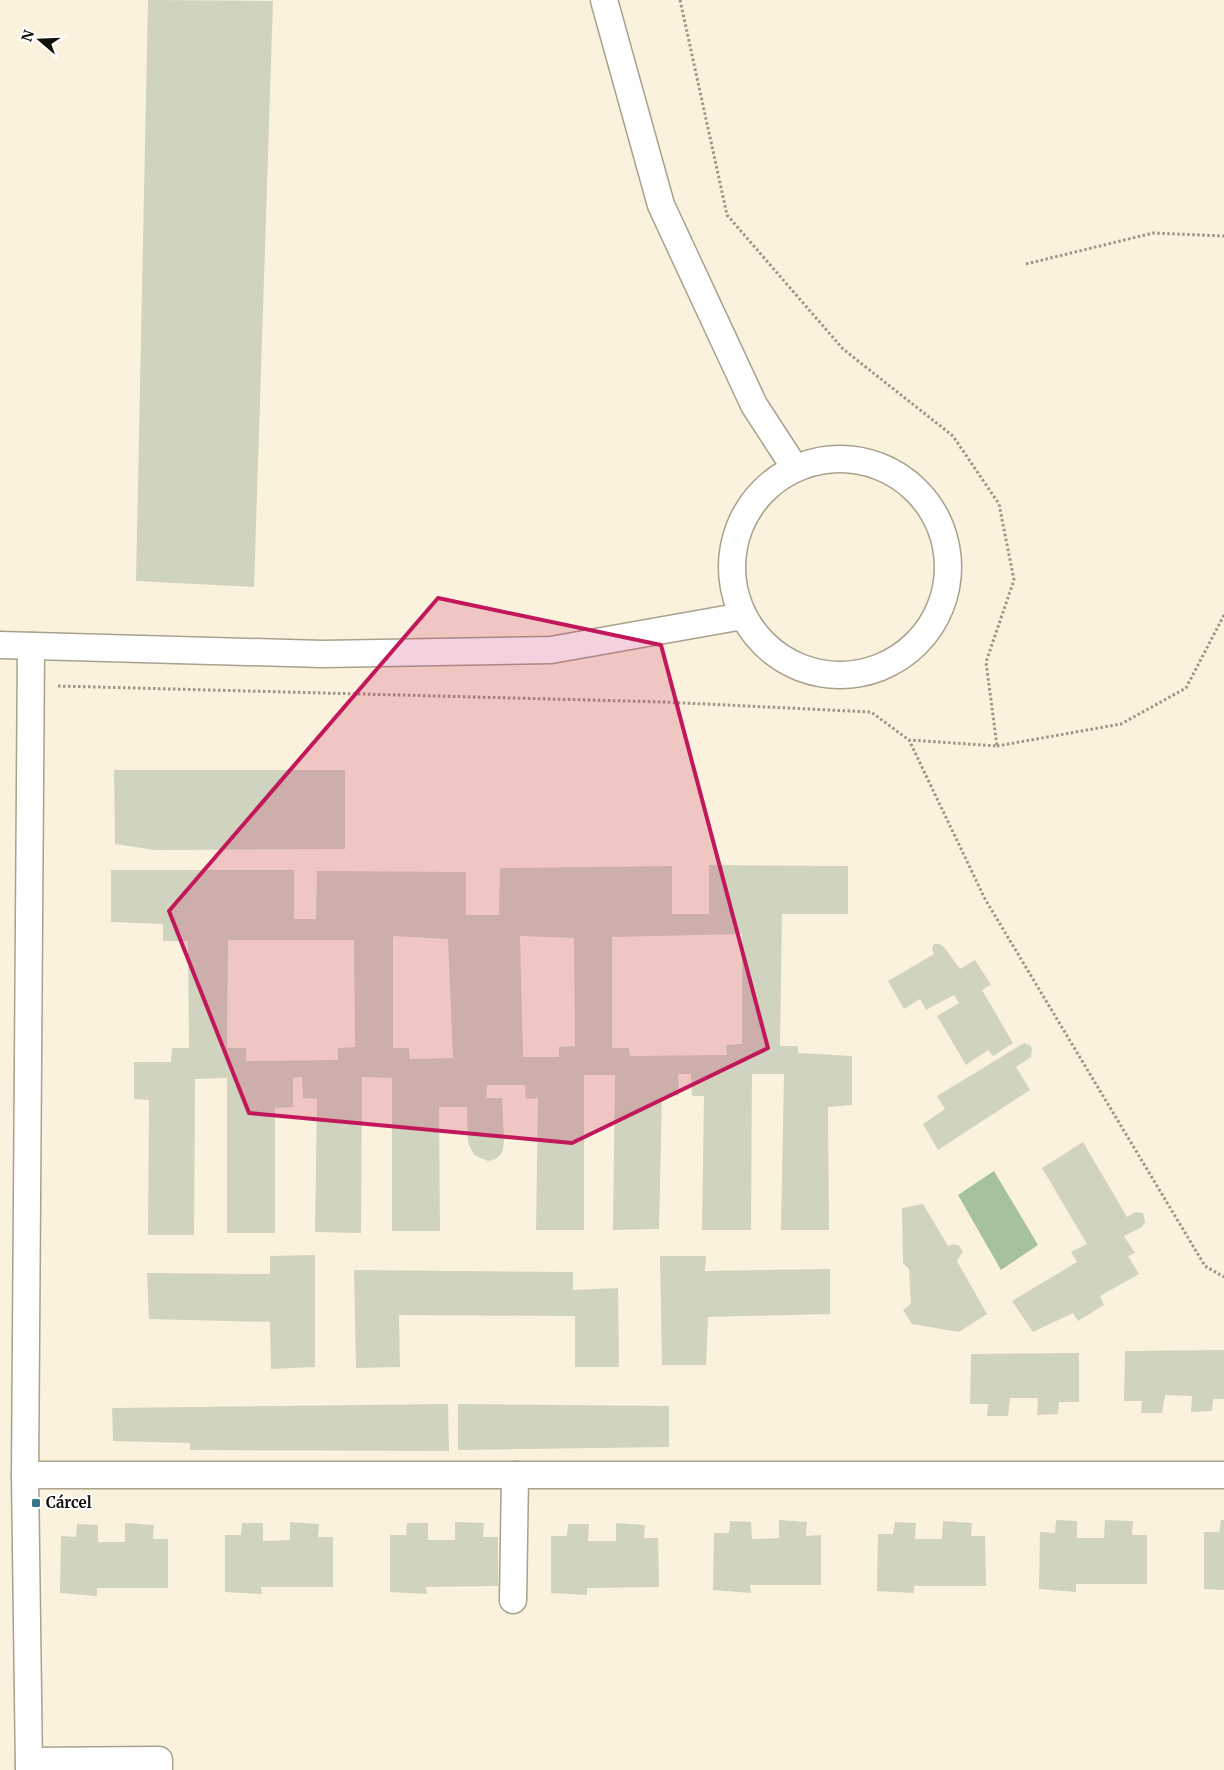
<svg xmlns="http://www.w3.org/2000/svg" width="1224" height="1770" font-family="Merriweather,serif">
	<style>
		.water { fill: #a5c1a0 }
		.building { fill: #d0d4be; fill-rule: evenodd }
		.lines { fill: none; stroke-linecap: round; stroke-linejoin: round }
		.street-casing { stroke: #a8a18d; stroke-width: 29 }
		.path { stroke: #9d9687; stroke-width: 3; stroke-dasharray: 2.5 2.5; stroke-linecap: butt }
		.street { stroke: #fff; stroke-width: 26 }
		.marked { fill: #c2185b; fill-opacity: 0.2; stroke: #c2185b; stroke-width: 4; stroke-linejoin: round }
		.poi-dot { fill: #357689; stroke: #fff; stroke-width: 2 }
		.labels { text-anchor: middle; stroke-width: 4; stroke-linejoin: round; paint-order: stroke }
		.poi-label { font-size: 15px; font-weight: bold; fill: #131009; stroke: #fff; text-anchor: start }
	</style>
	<rect width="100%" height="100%" fill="#fbf2dd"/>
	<path class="water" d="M994,1171l44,74 -37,25 -43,-75z"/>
	<g class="building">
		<path d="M148,0l125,1 -19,586 -118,-6z"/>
		<path d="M114,770h231v79l-190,1 -40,-6z"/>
		<path d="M709,865l139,1v48h-66l-2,132h18v7l54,3v49l-24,2 1,123h-48l3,-156h-32l-1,156h-49l2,-134h-12l-1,-22h-13l1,21 -17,1 -3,133 -46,1 2,-155h-31v155h-48l2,-132 -12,1 -1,-14h-38l-1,13h16l2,42 -1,9 -2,5 -5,5 -8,2 -14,-6 -6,-13 -1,-35h-28l1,124h-48v-153l-30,-1 -1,156 -46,-1 2,-133 -14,-1 -1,-21 -9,1v29l-18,1v125h-48v-155l-32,1 -1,156h-46l1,-135 -15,-1v-37h37l1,-14h17l-1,-107h-25v-17l-52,-2v-52h183v49h22l1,-48 149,1v43h33l1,-47 172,-2v48h37zM742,934v110l-16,1 1,10 -97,1 -1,-8h-17v-111zM393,936l55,3 5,119 -43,1 -1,-11h-16zM520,936l54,2 1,108 -16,1v10h-36zM228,940h126l1,107 -17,1v12l-92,1v-13h-19z"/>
		<path d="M934,944h5l5,3 16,22 15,-9 16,25 -9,5 31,53 -20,13 -5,-6 -22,15 -29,-49 22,-13 -5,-8 -28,15 -6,-11 -16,10 -16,-28 46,-27 -2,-5z"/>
		<path d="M1024,1043l7,3 1,4 -1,7 -15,10 14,23 -92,60 -15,-26 22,-15 -8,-13z"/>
		<path d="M1083,1142l44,75 8,-5 8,1 2,9 -3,5 -18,9 11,17 -7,3 11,18 -39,22 4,9 -26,16 -5,-8 -40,19 -21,-31 65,-39 -6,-10 16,-8 -45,-76z"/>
		<path d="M923,1204l25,42 6,-2 5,2 4,5 -6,10 30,53 -28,18 -47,-8 -9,-14 8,-6 -2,-35 -6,-6 -1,-55z"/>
		<path d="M315,1255v112l-44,2 -1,-47 -121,-3 -2,-46 123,1v-18z"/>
		<path d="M660,1256h46l-1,15 125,-2v45l-122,3 -2,48h-44z"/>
		<path d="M354,1270l219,2v18l45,-2 1,79h-44v-51l-176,-1 1,52 -44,1z"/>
		<path d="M1224,1350v49h-11l-1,12 -21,1 1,-16 -27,-1 -3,18h-21l1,-12h-18l1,-50z"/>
		<path d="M1079,1353v49h-20l-1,12 -21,1 1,-17h-28l-2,18h-21l1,-12h-18l1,-50z"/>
		<path d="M448,1404l1,47 -259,-1v-7l-77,-2 -1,-33z"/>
		<path d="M458,1404l211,2v41l-211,3z"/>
		<path d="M779,1520l28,2 -1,14 15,-1v50h-71l1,8 -38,-3 1,-57h15l1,-12 21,1 1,17 27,-1z"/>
		<path d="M1056,1520l21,1v17h27l1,-18 28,1 -1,14h15v49h-71v8l-37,-3 1,-57 15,1z"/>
		<path d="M1221,1520h3v70l-20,-1v-57h15z"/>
		<path d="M943,1521l29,2 -1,13h14l1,50h-72v7l-37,-2 1,-57h15l2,-12 21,1 -1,16h27z"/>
		<path d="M290,1522l29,2 -1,13h15v50h-72l1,7 -37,-2v-57h16l1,-12h21v18l27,-1z"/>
		<path d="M455,1522l29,1 -1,14h15v49l-72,1 1,7 -37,-2v-57h16l1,-12h21v17h27z"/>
		<path d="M125,1523l29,2 -1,14h15v49h-71v8l-37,-3 1,-57 15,1 1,-13 21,1v17h27z"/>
		<path d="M616,1523l29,2 -1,13h14l1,49 -72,1v7l-36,-2v-57h16l1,-12h21l-1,17h28z"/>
	</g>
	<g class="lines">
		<defs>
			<g id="street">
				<path d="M604,0l57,205 93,200 41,63"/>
				<circle cx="840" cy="567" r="108"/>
				<path d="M0,645l323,9 228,-4 192,-34"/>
				<path d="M25,1475h1199"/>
				<path d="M513,1600l2,-125"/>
				<path d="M29,1761l130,-1v10"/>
				<path d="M29,1770l-4,-295 6,-829"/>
			</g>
		</defs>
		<use href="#street" class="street-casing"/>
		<g class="path">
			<path d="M680,0l47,215 116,134 110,87 46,68 15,76 -28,82 11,84 -87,-6"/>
			<path d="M1026,264l127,-31 71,3"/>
			<path d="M58,686l606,16 207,10 38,28 76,159 220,367 19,11"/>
			<path d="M997,746l124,-22 65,-36 38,-73"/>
		</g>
		<use href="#street" class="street"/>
	</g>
	<path class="marked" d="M438,598l223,47 107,403 -196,95 -323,-30 -80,-202z"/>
	<rect class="poi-dot" x="31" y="1498" width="10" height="10" rx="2.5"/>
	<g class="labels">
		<g class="poi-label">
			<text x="46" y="1508">Cárcel</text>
		</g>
	</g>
	<g transform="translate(40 40) rotate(289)" stroke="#ffffff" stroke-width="4" paint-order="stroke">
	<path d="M0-4L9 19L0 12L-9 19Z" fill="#131009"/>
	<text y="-8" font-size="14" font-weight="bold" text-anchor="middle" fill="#131009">N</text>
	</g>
</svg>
